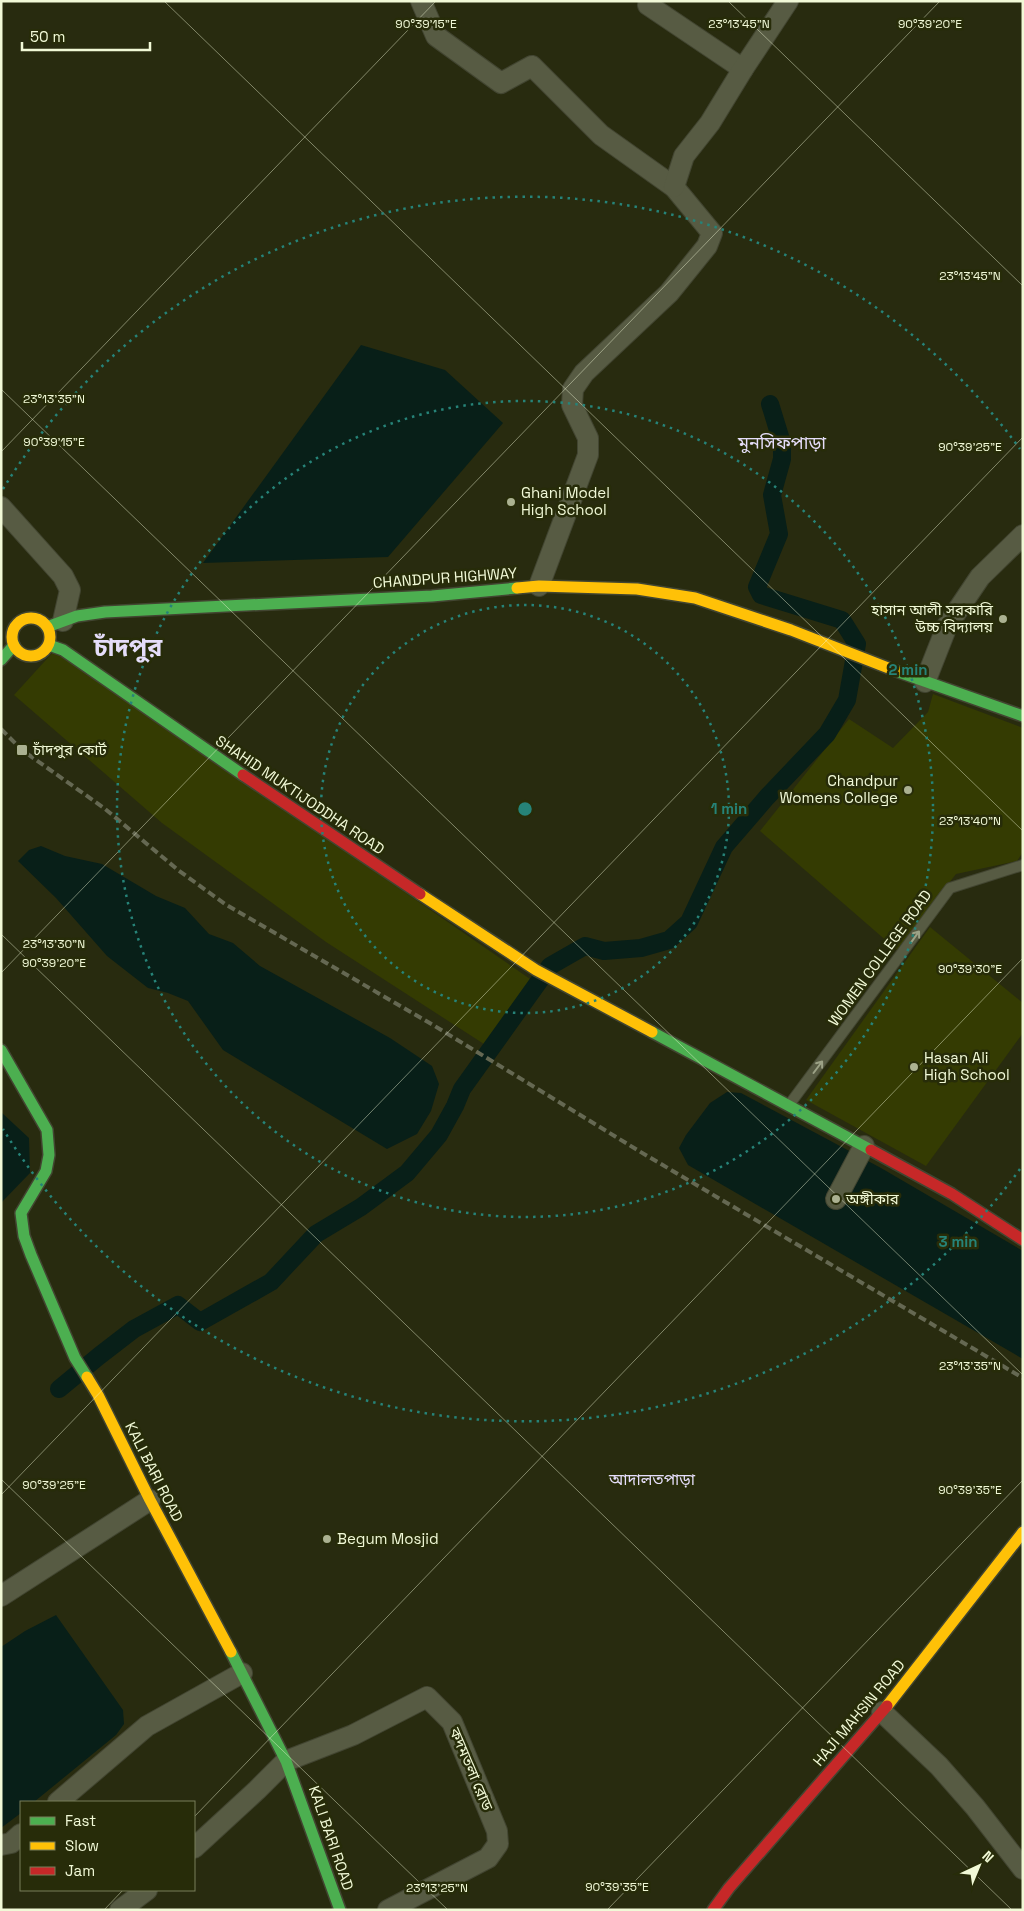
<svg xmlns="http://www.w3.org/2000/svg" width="1024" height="1911" font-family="'Space Grotesk','Noto Sans Bengali',sans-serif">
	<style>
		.built { fill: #343b02 }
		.water { fill: #081f18 }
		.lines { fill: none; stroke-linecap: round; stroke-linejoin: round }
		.canal { stroke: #081f18; stroke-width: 18 }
		.lane-casing { stroke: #424531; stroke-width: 12 }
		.street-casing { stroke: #424531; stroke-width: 22 }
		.fast-casing { stroke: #424531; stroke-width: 14 }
		.slow-casing { stroke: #424531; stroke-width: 14 }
		.jam-casing { stroke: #424531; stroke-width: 14 }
		.lane { stroke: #575b43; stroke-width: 10 }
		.street { stroke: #575b43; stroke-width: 20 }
		.fast { stroke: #4caf50; stroke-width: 11 }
		.slow { stroke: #ffc107; stroke-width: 11 }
		.jam { stroke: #c62828; stroke-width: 11 }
		.rail { stroke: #656852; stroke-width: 4; stroke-dasharray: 8 4; stroke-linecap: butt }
		.oneway { stroke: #9ca286 }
		.ticks { fill: none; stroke: #f1f9d7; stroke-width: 1; stroke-opacity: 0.45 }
		.ring { fill: none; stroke: #268378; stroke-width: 2.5; stroke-dasharray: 2.5 5 }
		.poi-dot { fill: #abb191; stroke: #272c09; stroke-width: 2 }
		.labels { text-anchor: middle; stroke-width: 5; stroke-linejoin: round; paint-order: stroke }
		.poi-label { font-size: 15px; fill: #f1f9d7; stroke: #272c09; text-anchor: start }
		.street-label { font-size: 15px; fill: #f1f9d7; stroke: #272c09 }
		.neighbourhood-label { font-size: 16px; fill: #e5ddfa; stroke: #272c09 }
		.quarter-label { font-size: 18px; fill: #e5ddfa; stroke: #272c09 }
		.town-label { font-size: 25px; font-weight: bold; fill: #e5ddfa; stroke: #272c09 }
		.ticks-label { font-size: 12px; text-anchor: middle; fill: #f1f9d7; stroke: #272c09; stroke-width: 5; stroke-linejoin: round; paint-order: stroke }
		.centre { fill: #268378; stroke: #272c09; stroke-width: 2.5 }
		.ring-label { font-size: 15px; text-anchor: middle; font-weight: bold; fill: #268378; stroke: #272c09; stroke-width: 5; stroke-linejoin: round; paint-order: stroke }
	</style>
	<rect width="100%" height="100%" fill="#282b0f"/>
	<g class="built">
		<path d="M55,650l478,331 -46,65 -161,-104 -164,-119 -148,-128z"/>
		<path d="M933,694l90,34v124l-6,9 -61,13 -59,76 -137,-119 89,-112 44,29 35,-36z"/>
		<path d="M930,927l93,76v30l-97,133 -120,-66z"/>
	</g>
	<g class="water">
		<path d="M361,345l84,25 58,53 -115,134 -185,6z"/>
		<path d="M41,846l24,10 37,8 54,32 29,12 24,26 24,9 27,23 130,72 42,28 7,18 -8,27 -14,23 -30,15 -164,-99 -35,-49 -20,-8 -20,-5 -41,-32 -51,-58 -38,-37 11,-11z"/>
		<path d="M727,1092l14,1 140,75 142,83v108l-335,-194 -9,-17 7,-13 24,-32z"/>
		<path d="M1,1112l28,26 1,35 -29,30z"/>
		<path d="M56,1615l67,95 1,14 -8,11 -82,67h-13v11l-20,15v-181l24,-16z"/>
	</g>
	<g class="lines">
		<path class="canal" d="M59,1389l40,-33 35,-27 44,-24 22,17 71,-40 45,-48 45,-27 46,-34 32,-38 16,-29 7,-17 88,-123 35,-20 19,5 37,-3 28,-8 20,-18 35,-75 43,-50 60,-63 20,-34 10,-56 -15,-24 -81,-25 -4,-8 22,-53 -7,-39 10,-36v-16l-12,-39"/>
		<defs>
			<path id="lane" d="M789,1105l161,-217 73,-23"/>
			<g id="street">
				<path d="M421,1l15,35 65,47 31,-17 69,69 73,52 38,46 -5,13 -38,47 -85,80 -11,16 -1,16 16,33v17l-49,131"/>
				<path d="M648,5l95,64"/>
				<path d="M674,187l10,-31 26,-33 33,-54 45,-68"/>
				<path d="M1,507l62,69 7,14 -7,31"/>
				<path d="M925,682l22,-56 33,-49 43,-42"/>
				<path d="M836,1199l28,-53"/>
				<path d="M1,1596l149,-96"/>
				<path d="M882,1712l57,54 36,41 48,62"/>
				<path d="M58,1802l89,-76 95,-53"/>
				<path d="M1,1845l10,-2 10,-9"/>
				<path d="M194,1848l63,-58 29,-29 67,-26 74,-38 25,25 45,109 1,13 -10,14 -100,52"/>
				<path d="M120,1910l27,-20"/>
			</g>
			<g id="fast">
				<path d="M47,627l30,-11 28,-4 327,-16 85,-8"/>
				<path d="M49,645l14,5 180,125"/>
				<path d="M1,660l13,-15"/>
				<path d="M896,671l127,45"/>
				<path d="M652,1032l219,118"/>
				<path d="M1,1050l46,80 2,25 -3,16 -25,42 3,23 7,19 44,103 12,19"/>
				<path d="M231,1652l55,109 54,149"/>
			</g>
			<g id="slow">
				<path d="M517,588l22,-2 98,3 58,9 96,32 105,41"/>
				<circle cx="31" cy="637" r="19"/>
				<path d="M420,894l116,76 116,62"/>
				<path d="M87,1377l11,18 52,105 81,152"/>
				<path d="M887,1706l136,-174"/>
			</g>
			<g id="jam">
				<path d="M243,775l177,119"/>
				<path d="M871,1150l81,44 71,46"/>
				<path d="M713,1910l16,-22 158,-182"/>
			</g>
		</defs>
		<use href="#lane" class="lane-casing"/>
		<use href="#street" class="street-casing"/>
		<use href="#fast" class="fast-casing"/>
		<use href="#slow" class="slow-casing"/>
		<use href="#jam" class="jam-casing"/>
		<use href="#lane" class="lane"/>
		<use href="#street" class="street"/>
		<use href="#fast" class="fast"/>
		<use href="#slow" class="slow"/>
		<use href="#jam" class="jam"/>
		<path class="rail" d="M1,729l21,21 82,58 74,62 47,34 208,121 206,126 384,227"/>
	</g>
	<defs><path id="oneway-shaft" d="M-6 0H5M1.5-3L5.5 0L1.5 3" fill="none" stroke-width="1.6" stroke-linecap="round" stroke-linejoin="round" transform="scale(1.25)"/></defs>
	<g class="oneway">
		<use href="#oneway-shaft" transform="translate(915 937) rotate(-54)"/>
		<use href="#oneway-shaft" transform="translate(818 1067) rotate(-53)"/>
	</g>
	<path class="ticks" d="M164,1l859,830M728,1l295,285M1,389l1022,986M1,452l435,-451M1,934l1011,976M1,973l939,-972M1,1479l447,431M1,1495l1022,-1058M194,1817l829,-859M104,1910l19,-20M607,1910l416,-430"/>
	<g class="ring">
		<circle cx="525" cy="809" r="204"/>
		<circle cx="525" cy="809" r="408"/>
		<path d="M1020 1169A612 612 0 0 1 3 1129M3 489A612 612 0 0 1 1020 449"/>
	</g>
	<g class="poi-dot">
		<circle cx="511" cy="502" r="5"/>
		<circle cx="1003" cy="619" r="5"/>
		<rect x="16" y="744" width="12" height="12" rx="2.5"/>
		<circle cx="908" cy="790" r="5"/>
		<circle cx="914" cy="1067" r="5"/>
		<circle cx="836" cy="1199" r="5"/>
		<circle cx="327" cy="1539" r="5"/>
	</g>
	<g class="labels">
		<g class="poi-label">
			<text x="521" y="498">Ghani Model<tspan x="521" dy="17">High School</tspan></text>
			<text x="993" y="615" text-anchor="end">হাসান আলী সরকারি<tspan x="993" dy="17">উচ্চ বিদ্যালয়</tspan></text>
			<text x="33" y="755">চাঁদপুর কোর্ট</text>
			<text x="898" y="786" text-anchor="end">Chandpur<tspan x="898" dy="17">Womens College</tspan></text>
			<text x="924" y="1063">Hasan Ali<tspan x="924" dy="17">High School</tspan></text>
			<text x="846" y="1204">অঙ্গীকার</text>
			<text x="337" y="1544">Begum Mosjid</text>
		</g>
		<g class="street-label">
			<text transform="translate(445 578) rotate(-4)" y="5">CHANDPUR HIGHWAY</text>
			<text transform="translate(300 795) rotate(34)" y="5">SHAHID MUKTIJODDHA ROAD</text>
			<text transform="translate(880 958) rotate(-54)" y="5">WOMEN COLLEGE ROAD</text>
			<text transform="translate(154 1472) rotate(63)" y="5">KALI BARI ROAD</text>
			<text transform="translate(859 1713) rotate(-50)" y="5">HAJI MAHSIN ROAD</text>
			<text transform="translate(471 1769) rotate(67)" y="5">কদমতলা রোড</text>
			<text transform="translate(331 1838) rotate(71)" y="5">KALI BARI ROAD</text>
		</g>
		<g class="neighbourhood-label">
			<text x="652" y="1485">আদালতপাড়া</text>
		</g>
		<g class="quarter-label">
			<text x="782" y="449">মুনসিফপাড়া</text>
		</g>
		<g class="town-label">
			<text x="128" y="656">চাঁদপুর</text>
		</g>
	</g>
	<g class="ticks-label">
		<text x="739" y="28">23°13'45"N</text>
		<text x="426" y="28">90°39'15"E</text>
		<text x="930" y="28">90°39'20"E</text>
		<text x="970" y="280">23°13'45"N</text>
		<text x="54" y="403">23°13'35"N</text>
		<text x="54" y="446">90°39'15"E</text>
		<text x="970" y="451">90°39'25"E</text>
		<text x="970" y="825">23°13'40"N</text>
		<text x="54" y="948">23°13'30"N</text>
		<text x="54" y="967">90°39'20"E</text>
		<text x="970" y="973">90°39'30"E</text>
		<text x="970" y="1370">23°13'35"N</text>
		<text x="54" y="1489">90°39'25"E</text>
		<text x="970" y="1494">90°39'35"E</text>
		<text x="617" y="1891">90°39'35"E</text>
		<text x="437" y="1892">23°13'25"N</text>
	</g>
	<circle cx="525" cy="809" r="8" class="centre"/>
	<g class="ring-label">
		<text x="908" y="675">2 min</text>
		<text x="729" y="814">1 min</text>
		<text x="958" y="1247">3 min</text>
	</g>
	<rect width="1024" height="1911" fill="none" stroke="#f1f9d7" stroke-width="5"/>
	<rect x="20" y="1801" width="175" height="90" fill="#272c09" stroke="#787e5b"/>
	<rect x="30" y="1817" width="25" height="8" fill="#4caf50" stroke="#787e5b"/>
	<text x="65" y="1826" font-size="15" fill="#f1f9d7">Fast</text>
	<rect x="30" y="1842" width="25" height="8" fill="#ffc107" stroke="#787e5b"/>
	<text x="65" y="1851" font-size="15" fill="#f1f9d7">Slow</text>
	<rect x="30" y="1867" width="25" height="8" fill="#c62828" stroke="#787e5b"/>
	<text x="65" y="1876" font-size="15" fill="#f1f9d7">Jam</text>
	<g transform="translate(979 1866) rotate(44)" stroke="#272c09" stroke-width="4" paint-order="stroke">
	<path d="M0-4L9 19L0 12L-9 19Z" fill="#f1f9d7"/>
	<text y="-8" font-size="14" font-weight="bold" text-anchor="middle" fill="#f1f9d7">N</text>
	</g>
	<path d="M22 42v8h128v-8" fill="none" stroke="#f1f9d7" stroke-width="2.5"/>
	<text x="30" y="42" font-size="15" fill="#f1f9d7" stroke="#272c09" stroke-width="4" paint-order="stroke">50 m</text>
</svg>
